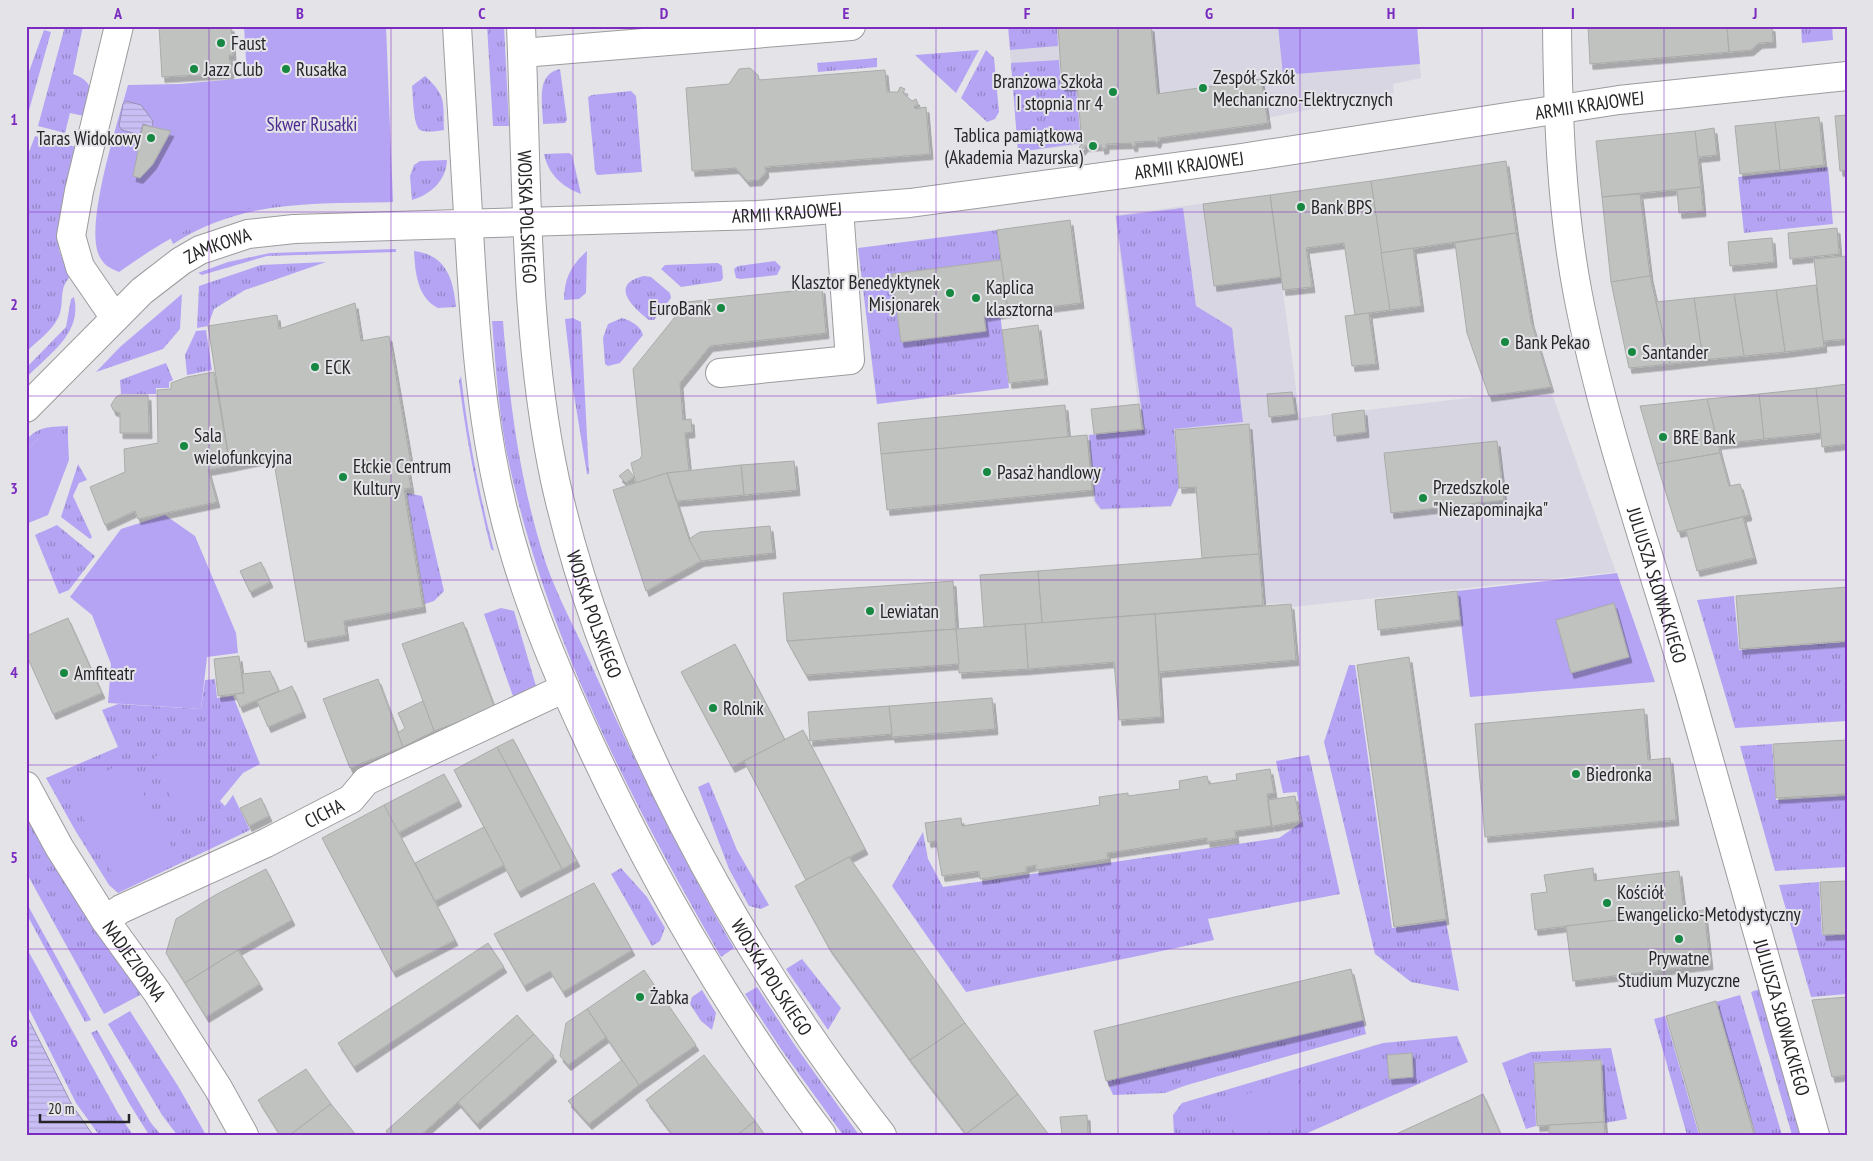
<svg xmlns="http://www.w3.org/2000/svg" width="1873" height="1161" font-family="'PT Sans Narrow',sans-serif">
	<style>
		.built { fill: #d8d6e2 }
		.grass { fill: url(#grass-tufts) }
		.green { fill: #b5a4f3 }
		.water { fill: url(#water-rules); stroke: #9891b6 }
		.building { fill: #bfc2bf; stroke: #a9aca9; filter: url(#shadow) }
		.lines { fill: none; stroke-linecap: round; stroke-linejoin: round }
		.minor-casing { stroke: #9c9c9f; stroke-width: 30 }
		.tertiary-casing { stroke: #9c9c9f; stroke-width: 30 }
		.minor { stroke: #fff; stroke-width: 28 }
		.tertiary { stroke: #fff; stroke-width: 28 }
		.grid { fill: none; stroke: #7b2cbf; stroke-width: 1; stroke-opacity: 0.55 }
		.poi-dot { fill: #168841; stroke: #e4e4e8; stroke-width: 2 }
		.labels { text-anchor: middle; stroke-width: 4; stroke-linejoin: round; paint-order: stroke }
		.poi-label { font-size: 19px; fill: #262527; stroke: #e4e4e8; text-anchor: start }
		.street-label { font-size: 19px; fill: #262527; stroke: #e4e4e8 }
		.park-label { font-size: 19px; fill: #4c2b8e; stroke: #e4e4e8 }
		.neatline { fill: none; stroke: #7b2cbf; stroke-width: 2 }
		.grid-label { font-size: 16px; text-anchor: middle; font-weight: bold; fill: #7b2cbf }
	</style>
	<defs>
		<pattern id="grass-tufts" width="24" height="20" patternUnits="userSpaceOnUse" patternTransform="scale(1.25)"><rect width="24" height="20" fill="#b5a4f3"/><path d="M3 7l-1-3M5 7V3M7 7l1-3M15 17l-1-3M17 17v-4M19 17l1-3" fill="none" stroke="#9385c5"/></pattern>
		<pattern id="water-rules" width="6" height="5" patternUnits="userSpaceOnUse" patternTransform="scale(1.25)"><rect width="6" height="5" fill="#c9bff4"/><path d="M0 2.5h6" fill="none" stroke="#aca4d1"/></pattern>
		<filter id="shadow"><feDropShadow dx="3" dy="5.5" stdDeviation="0" flood-color="#0004"/></filter>
	</defs>
	<rect width="100%" height="100%" fill="#e4e4e8"/>
	<g class="built">
		<path d="M1008,26h409l4,52 -28,6 1,9 -127,25 1,5 -110,15 1,2 -2,3 -4,-2 -17,1 -1,4h-3l-1,-3 -25,1v4l-4,1 -1,-4 -16,1 -3,4 -3,-5 -61,7z"/>
		<path d="M1270,195l30,223 250,-30 66,184 -324,35 -1,-4 -26,1 -15,-180 -75,6 4,58 -8,19 -71,3 -7,-9 -6,-66 54,-6 -26,-214z"/>
	</g>
	<g class="grass">
		<path d="M65,26h18l-10,48c25,9 17,21 11,42l-14,-3 -5,20 -27,-7z"/>
		<path d="M487,26h17l5,100h-16z"/>
		<path d="M1008,26h49l1,20 -48,4z"/>
		<path d="M1801,26h31l1,14 -31,3z"/>
		<path d="M44,30l7,2 -25,89v-41z"/>
		<path d="M979,50l-23,43 -41,-38z"/>
		<path d="M986,50l8,8 5,54 -4,7 -8,3 -26,-24z"/>
		<path d="M877,58v9l-59,5 -1,-9z"/>
		<path d="M1059,60l2,27 15,-1 5,57 -63,9 -7,-89z"/>
		<path d="M560,69l7,51 -2,3 -22,1c0,-20 -8,-50 17,-55z"/>
		<path d="M425,76c22,20 18,26 19,54 -6,1 -18,3 -24,0 -7,-5 -7,-35 -8,-44z"/>
		<path d="M631,91l5,5 6,76 -45,3 -2,-4 -7,-74 4,-2z"/>
		<path d="M35,136l41,11 -18,79 1,24 10,28c-11,12 -4,26 -11,40 -6,13 -22,24 -32,34v-192z"/>
		<path d="M569,153l3,2 9,39c-19,-7 -33,-20 -37,-40z"/>
		<path d="M447,160c-1,21 -16,34 -35,40l-2,-24 4,-11 6,-4z"/>
		<path d="M1828,167l5,57 -89,9 -6,-56z"/>
		<path d="M390,198l3,4c-78,2 -151,-3 -220,42l-3,-7 27,-31z"/>
		<path d="M1183,208l13,98 36,22 11,94 -69,7 5,59 -8,18 -70,3 -6,-8 -6,-66 55,-5 -28,-214z"/>
		<path d="M997,230l4,30 -109,14 9,68 85,-11 -2,-15 16,-3 9,75 -132,16 -19,-156z"/>
		<path d="M396,249v3l-129,4 -65,19 -4,-2 30,-11 42,-9z"/>
		<path d="M414,251c32,4 39,27 42,56l-18,1c-21,-10 -23,-37 -24,-57z"/>
		<path d="M587,251l-1,42 -7,6 -15,1c0,-21 7,-35 23,-49z"/>
		<path d="M775,261l6,6 -4,8 -36,4 -5,-1 -2,-9 4,-3z"/>
		<path d="M326,262l-81,28 -31,19 -6,17 -11,2 2,-42 62,-21z"/>
		<path d="M718,263l4,3 1,12 -2,3 -40,6 -20,-18 4,-4z"/>
		<path d="M644,276l7,1 19,16 1,5 -17,22h-5c-16,-12 -41,-36 -5,-44z"/>
		<path d="M182,294l-2,35 -17,20 -67,23 24,-25z"/>
		<path d="M74,297c9,36 -25,57 -48,81v-10l40,-41 5,-28z"/>
		<path d="M573,318l8,4 8,152h-2l-14,-85 -8,-70z"/>
		<path d="M622,318c8,2 19,8 21,17l-23,28 -12,3 -3,-2 -2,-26 5,-14z"/>
		<path d="M492,321h11c6,77 16,155 39,230 11,38 32,75 48,111 44,98 90,193 144,286l-13,9c-89,-154 -172,-314 -211,-489 -11,-48 -14,-98 -18,-147z"/>
		<path d="M206,330l6,40 -25,5 -2,-20 11,-24z"/>
		<path d="M166,363l7,17 -4,2v6h-13v6h-35l-1,-14z"/>
		<path d="M461,376c7,60 18,117 33,175l-3,-2c-14,-56 -25,-111 -32,-168z"/>
		<path d="M68,426v13h-30l-12,12v-11c13,-14 23,-13 42,-14z"/>
		<path d="M78,464l9,16 -8,3 -6,13 19,41 -2,2 -29,-22z"/>
		<path d="M407,493l15,3 22,95 -10,10 -9,3z"/>
		<path d="M57,525l38,31 -26,34 -10,4 -24,-59z"/>
		<path d="M1734,596l5,54 108,-8v79l-112,7 -38,-128z"/>
		<path d="M501,608l13,3 22,75 -2,3 -20,10 -30,-85z"/>
		<path d="M1349,665h6l37,263 54,-7 13,70 -48,-9 -36,-28 -51,-212z"/>
		<path d="M215,679l2,19 16,-2 27,68 -17,9 -23,28 5,5 8,-11 17,35 -132,63 -9,-8 -34,-55 -29,-52 72,-31 -16,-37 16,-6 83,5 4,-29z"/>
		<path d="M1772,744l4,56 71,-4v71l-72,4 -35,-125z"/>
		<path d="M1309,755l31,139 -132,25 6,21 -248,52 -74,-106 31,-54 5,27 15,28 336,-49 23,-16 -5,-30 -14,1 -7,-32z"/>
		<path d="M709,782l28,68 32,55 -8,4 -12,-3 -20,-37 -31,-82z"/>
		<path d="M26,813l118,180 -40,21 -78,-142z"/>
		<path d="M621,868l26,29 18,31 -5,13 -8,5 -41,-72z"/>
		<path d="M1819,882l3,53 25,-1v60l-36,3 -32,-112z"/>
		<path d="M26,902l65,118 -6,2 -59,-109z"/>
		<path d="M26,947l92,166 15,22h-34l-23,-32 -50,-100z"/>
		<path d="M802,959l39,49 -13,22 -42,-61z"/>
		<path d="M757,987l37,57 65,91h-16l-62,-86 -36,-55z"/>
		<path d="M1763,988l42,147h-13l-41,-143z"/>
		<path d="M702,990l14,23 -4,17 -11,-9 -11,-17 2,-7z"/>
		<path d="M1740,995l42,140h-26l-40,-133z"/>
		<path d="M130,1011l48,75 28,49h-29l-15,-20 -54,-91z"/>
		<path d="M1665,1016l34,119h-12l-33,-116z"/>
		<path d="M1363,1020l3,14 -179,51 -22,8 -52,2 -6,-14z"/>
		<path d="M97,1030l54,93 10,12h-12l-20,-32 -38,-70z"/>
		<path d="M1457,1036l11,26 -165,73h-129l-1,-20 9,-12 201,-60z"/>
		<path d="M1611,1048l16,71 -22,4 -3,-63 -68,2 2,64 -10,3 -24,-66 29,-11z"/>
	</g>
	<g class="green">
		<path d="M244,26h142l7,176c-45,1 -93,-3 -137,5 -51,8 -96,36 -137,65 -10,-4 -17,-8 -21,-19 -12,-33 20,-132 30,-168l52,-1 67,-6z"/>
		<path d="M1278,26h139l3,38 -137,11z"/>
		<path d="M38,439h30l1,21 -21,55 -22,9v-73z"/>
		<path d="M165,515l30,21 41,97 2,20 -31,4 -6,52 -93,-6 3,-39 -19,-49 -22,-18 51,-68z"/>
		<path d="M1617,573l38,109 -185,15 -13,-106z"/>
		<path d="M194,740l25,58 -40,18 -25,-59z"/>
		<path d="M126,761l52,98 -57,30 -52,-98z"/>
		<path d="M1295,1075l17,39 -50,21h-27l-13,-31z"/>
	</g>
	<g class="water">
		<path d="M126,101l15,4 12,16 -1,6 -9,-3 -3,11 -18,-5 -3,-4 4,-22z"/>
		<path d="M26,1014l46,91 21,30h-67z"/>
	</g>
	<g class="building">
		<path d="M159,26h72l2,29h-4l2,18 -69,4z"/>
		<path d="M1058,26h93l6,68 104,-15 7,44 -110,15 1,2 -2,3 -3,-2 -19,1v4h-3l-1,-3 -25,1v4l-4,1 -1,-4 -16,1 -3,4 -3,-3 3,-3 -5,-59 -15,1z"/>
		<path d="M1588,26h139l2,26 -139,12z"/>
		<path d="M1727,26h45l1,16 -14,1 -8,7 -22,2z"/>
		<path d="M750,68l8,7 1,5 126,-10 2,22h11l2,-5 5,2 -2,4 9,8 4,-2 2,5 -4,2 1,3 11,-2 4,47 -165,13 1,5 -7,8 -12,1 -11,-13 -44,3 -6,-83 43,-4 10,-15z"/>
		<path d="M1847,115v55l-7,1 -5,-55z"/>
		<path d="M1819,117l5,48 -44,5 -5,-48z"/>
		<path d="M1775,122l5,48 -40,4 -5,-48z"/>
		<path d="M143,125l28,6 -18,33 -13,14 -7,-2z"/>
		<path d="M1714,128l3,27 -19,2 -3,-26z"/>
		<path d="M1695,131l6,56 -99,10 -6,-56z"/>
		<path d="M1506,161l10,72 -135,20 -10,-72z"/>
		<path d="M1371,181l19,129 -35,5 -11,-72 -38,5 6,39 -29,3 -13,-95z"/>
		<path d="M1701,187l2,24 -24,2 -2,-23z"/>
		<path d="M1640,194l10,82 -39,6 -9,-85z"/>
		<path d="M1270,195l11,82 -67,9 -11,-82z"/>
		<path d="M1070,220l11,83 -73,9 -11,-82z"/>
		<path d="M1837,228l2,26 -49,5 -2,-26z"/>
		<path d="M1516,233l15,88 20,66 -62,9 -22,-63 -12,-90z"/>
		<path d="M1772,238l2,24 -44,4 -2,-24z"/>
		<path d="M1413,248l8,58 -31,4 -9,-57z"/>
		<path d="M1847,256v83l-24,2 -9,-82z"/>
		<path d="M1001,260l7,52 -24,4 2,15 -85,11 -9,-68z"/>
		<path d="M1650,276l20,88 -41,4 -18,-86z"/>
		<path d="M1816,285l8,62 -39,5 -9,-62z"/>
		<path d="M822,288l4,45 -116,13 -30,37 3,37 8,-1 1,13 -7,1 4,38 -22,2 -31,10 -5,-20 9,-4 2,-4 -9,-86 54,-67z"/>
		<path d="M1776,290l9,62 -41,4 -10,-62z"/>
		<path d="M1734,294l10,62 -41,4 -9,-62z"/>
		<path d="M1694,298l9,62 -33,4 -14,-62z"/>
		<path d="M355,303l6,38 28,-5 22,128 -4,1 4,23 -7,1 19,118 -79,14 2,14 -41,7 -32,-185 -43,9 -22,-140 69,-11 2,14z"/>
		<path d="M1369,313l7,51 -24,2 -7,-50z"/>
		<path d="M1038,325l7,54 -36,4 -7,-53z"/>
		<path d="M214,372l16,94 -22,4 9,32 -79,17 -3,-8 -30,14 -15,-38 35,-15 -1,-23 34,-6 -1,-53 14,-1v-6l16,-6z"/>
		<path d="M1847,384v60l-25,3 -6,-59z"/>
		<path d="M1816,388l5,45 -57,6 -5,-45z"/>
		<path d="M1292,392l3,22 -26,3 -2,-23z"/>
		<path d="M1759,394l5,45 -46,5 -11,-45z"/>
		<path d="M120,395h28l1,38h-29v-20l-7,-3 -2,-5 5,-8z"/>
		<path d="M1707,399l13,54 -63,11 -17,-58z"/>
		<path d="M1139,404l3,25 -48,5 -3,-25z"/>
		<path d="M1065,405l3,32 -187,17 -3,-31z"/>
		<path d="M1364,410l2,22 -32,4 -2,-22z"/>
		<path d="M1249,424l10,130 -57,4 -6,-71 -17,1 -4,-58z"/>
		<path d="M1087,435l5,55 -205,20 -6,-56z"/>
		<path d="M1497,441l7,59 -113,13 -7,-60z"/>
		<path d="M1720,453l9,33 11,-2 9,31 -71,17 -21,-68z"/>
		<path d="M794,461l3,29 -53,5 -3,-30z"/>
		<path d="M741,465l3,30 -67,6 -10,-28z"/>
		<path d="M628,469l6,8 -8,6 -7,-7z"/>
		<path d="M667,473l22,66 12,22 -55,30 -33,-101z"/>
		<path d="M1743,517l11,41 -57,13 -11,-41z"/>
		<path d="M770,526l3,27 -72,8 -12,-22 11,-7z"/>
		<path d="M1259,554l4,51 -221,18 -4,-52z"/>
		<path d="M261,562l9,20 -20,10 -10,-21z"/>
		<path d="M1038,571l4,52 -58,4 -4,-52z"/>
		<path d="M953,581l3,48 -169,12 -4,-48z"/>
		<path d="M1847,587v54l-107,8 -4,-53z"/>
		<path d="M1457,591l3,29 -82,10 -3,-30z"/>
		<path d="M1614,603l15,54 -58,16 -15,-53z"/>
		<path d="M1291,604l5,56 -137,12 -4,-58z"/>
		<path d="M1155,614l6,103 -42,3 -5,-58 -86,7 -3,-45z"/>
		<path d="M68,618l34,75 -49,21 -27,-60v-18z"/>
		<path d="M463,622l32,87 -61,22 -32,-87z"/>
		<path d="M1025,624l3,45 -69,4 -3,-44z"/>
		<path d="M956,629l3,35 -153,11 -19,-34z"/>
		<path d="M735,644l50,96 -53,27 -51,-95z"/>
		<path d="M239,656l5,37 -26,3 -4,-37z"/>
		<path d="M1409,657l37,262 -52,8 -37,-262z"/>
		<path d="M270,671l9,20 -39,16 -5,-13 9,-1 -2,-19z"/>
		<path d="M378,679l25,68 -53,21 -27,-69z"/>
		<path d="M292,686l11,26 -35,15 -11,-26z"/>
		<path d="M992,698l3,31 -103,8 -3,-31z"/>
		<path d="M423,701l11,30 -31,16 -5,-14 7,-5 -7,-15z"/>
		<path d="M889,706l3,28 -82,7 -2,-29z"/>
		<path d="M1644,709l4,51 22,-2 6,62 -191,17 -10,-113z"/>
		<path d="M803,730l62,119 -59,31 -62,-119z"/>
		<path d="M513,739l64,122 -15,8 -65,-122z"/>
		<path d="M1847,740v54l-71,4 -3,-54z"/>
		<path d="M497,747l65,122 -44,23 -64,-122z"/>
		<path d="M1270,769l4,24 -7,1 4,32 -36,5 1,7 -29,4v-4l-100,15 1,6 -72,11v-5l-10,2v5l-46,7 -1,-8 -37,5 -6,-35 -8,1 -3,-19 36,-5 1,8 138,-21 -1,-8 29,-4v3l52,-7 -1,-8 28,-5 2,8 28,-4 -1,-6z"/>
		<path d="M444,774l15,27 -61,32 -14,-28z"/>
		<path d="M1295,796l5,25 -28,5 -4,-26z"/>
		<path d="M261,798l8,18 -20,10 -9,-18z"/>
		<path d="M384,805l71,135 -62,32 -71,-134z"/>
		<path d="M484,827l20,38 -69,36 -20,-38z"/>
		<path d="M849,857l116,166 -55,37 -81,-112 -34,-62z"/>
		<path d="M1593,868l1,13 85,-10 5,41 -149,18 -4,-36 16,-2 -3,-17z"/>
		<path d="M266,869l26,51 -54,30 -53,33 -19,-30 10,-34 41,-25z"/>
		<path d="M1847,881v53l-24,1 -3,-53z"/>
		<path d="M594,883l38,67 -69,42 -13,-21 -26,15 -30,-52z"/>
		<path d="M1704,910l6,54 -137,17 -7,-55z"/>
		<path d="M488,943l16,24 -150,100 -16,-24z"/>
		<path d="M238,950l22,34 -54,33 -21,-34z"/>
		<path d="M1351,969l12,51 -257,61 -12,-50z"/>
		<path d="M644,970l52,75 -57,40 -52,-76z"/>
		<path d="M1847,997v78l-15,2 -20,-77z"/>
		<path d="M1716,1001l38,134h-54l-34,-119z"/>
		<path d="M587,1009l19,28 -38,28 -8,-9 6,-33z"/>
		<path d="M517,1015l17,19 -113,101h-32l-3,-4z"/>
		<path d="M965,1023l53,71 -52,40 -56,-74z"/>
		<path d="M534,1034l20,22 -77,68 -19,-22z"/>
		<path d="M1412,1053l1,24 -24,2 -2,-24z"/>
		<path d="M704,1055l51,66 -18,14h-64l-27,-35z"/>
		<path d="M622,1060l17,25 -50,39 -21,-23z"/>
		<path d="M1601,1060l3,62 -67,4 -3,-63z"/>
		<path d="M306,1069l25,35 -41,31h-10l-22,-35z"/>
		<path d="M1018,1094l31,41h-83v-1z"/>
		<path d="M1483,1094l18,41h-107z"/>
		<path d="M331,1104l25,31h-66z"/>
		<path d="M1087,1115l1,20h-26l-2,-18z"/>
		<path d="M755,1121l10,14h-28z"/>
		<path d="M1604,1122l1,13h-56v-10z"/>
	</g>
	<g class="lines">
		<defs>
			<g id="minor">
				<path id="s1" d="M1557,26c1,90 4,180 21,269 26,135 74,266 112,398 42,147 84,294 125,442"/>
				<path d="M522,53l329,-27"/>
				<path d="M115,318l-35,-51 -9,-31 8,-45 40,-165"/>
				<path d="M720,373l130,-13 -11,-151"/>
				<path id="s2" d="M26,786l33,61 46,73 52,72 61,96 26,47"/>
				<path id="s3" d="M105,920l16,-11 145,-66 85,-44 15,-18 199,-93"/>
			</g>
			<g id="tertiary">
				<path d="M457,26c4,74 9,148 13,222 5,83 11,167 30,249 18,82 50,160 85,236 65,142 143,277 237,402"/>
				<path id="s4" d="M521,26c6,148 3,309 34,454 51,231 182,469 327,655"/>
				<path id="s5" d="M26,408l116,-117 39,-30 19,-11 48,-16 46,-5 464,-14 152,-12 331,-45 378,-58 228,-24"/>
			</g>
		</defs>
		<use href="#minor" class="minor-casing"/>
		<use href="#tertiary" class="tertiary-casing"/>
		<use href="#minor" class="minor"/>
		<use href="#tertiary" class="tertiary"/>
	</g>
	<path class="grid" d="M209,26v1109M391,26v1109M573,26v1109M755,26v1109M936,26v1109M1118,26v1109M1300,26v1109M1482,26v1109M1664,26v1109M26,212h1821M26,396h1821M26,580h1821M26,765h1821M26,949h1821"/>
	<g class="poi-dot">
		<circle cx="221" cy="43" r="5"/>
		<circle cx="194" cy="69" r="5"/>
		<circle cx="286" cy="69" r="5"/>
		<circle cx="1203" cy="88" r="5"/>
		<circle cx="1113" cy="92" r="5"/>
		<circle cx="151" cy="138" r="5"/>
		<circle cx="1093" cy="146" r="5"/>
		<circle cx="1301" cy="207" r="5"/>
		<circle cx="950" cy="293" r="5"/>
		<circle cx="976" cy="298" r="5"/>
		<circle cx="721" cy="308" r="5"/>
		<circle cx="1505" cy="342" r="5"/>
		<circle cx="1632" cy="352" r="5"/>
		<circle cx="315" cy="367" r="5"/>
		<circle cx="1663" cy="437" r="5"/>
		<circle cx="184" cy="446" r="5"/>
		<circle cx="987" cy="472" r="5"/>
		<circle cx="343" cy="477" r="5"/>
		<circle cx="1423" cy="498" r="5"/>
		<circle cx="870" cy="611" r="5"/>
		<circle cx="64" cy="673" r="5"/>
		<circle cx="713" cy="708" r="5"/>
		<circle cx="1576" cy="774" r="5"/>
		<circle cx="1607" cy="903" r="5"/>
		<circle cx="1679" cy="939" r="5"/>
		<circle cx="640" cy="997" r="5"/>
	</g>
	<g class="labels">
		<g class="poi-label">
			<text x="231" y="50">Faust</text>
			<text x="204" y="76">Jazz Club</text>
			<text x="296" y="76">Rusałka</text>
			<text x="1213" y="84">Zespół Szkół<tspan x="1213" dy="22">Mechaniczno-Elektrycznych</tspan></text>
			<text x="1103" y="88" text-anchor="end">Branżowa Szkoła<tspan x="1103" dy="22">I stopnia nr 4</tspan></text>
			<text x="1083" y="142" text-anchor="end">Tablica pamiątkowa<tspan x="1083" dy="22">(Akademia Mazurska)</tspan></text>
			<text x="141" y="145" text-anchor="end">Taras Widokowy</text>
			<text x="1311" y="214">Bank BPS</text>
			<text x="940" y="289" text-anchor="end">Klasztor Benedyktynek<tspan x="940" dy="22">Misjonarek</tspan></text>
			<text x="986" y="294">Kaplica<tspan x="986" dy="22">klasztorna</tspan></text>
			<text x="711" y="315" text-anchor="end">EuroBank</text>
			<text x="1515" y="349">Bank Pekao</text>
			<text x="1642" y="359">Santander</text>
			<text x="325" y="374">ECK</text>
			<text x="194" y="442">Sala<tspan x="194" dy="22">wielofunkcyjna</tspan></text>
			<text x="1673" y="444">BRE Bank</text>
			<text x="353" y="473">Ełckie Centrum<tspan x="353" dy="22">Kultury</tspan></text>
			<text x="997" y="479">Pasaż handlowy</text>
			<text x="1433" y="494">Przedszkole<tspan x="1433" dy="22">"Niezapominajka"</tspan></text>
			<text x="880" y="618">Lewiatan</text>
			<text x="74" y="680">Amfiteatr</text>
			<text x="723" y="715">Rolnik</text>
			<text x="1586" y="781">Biedronka</text>
			<text x="1617" y="899">Kościół<tspan x="1617" dy="22">Ewangelicko-Metodystyczny</tspan></text>
			<text x="1679" y="965" text-anchor="middle">Prywatne<tspan x="1679" dy="22">Studium Muzyczne</tspan></text>
			<text x="650" y="1004">Żabka</text>
		</g>
		<g class="street-label">
			<text dy="7" stroke="none"><textPath href="#s5" startOffset="1636">ARMII KRAJOWEJ</textPath></text>
			<text dy="7" stroke="none"><textPath href="#s5" startOffset="1231">ARMII KRAJOWEJ</textPath></text>
			<text dy="7" stroke="none"><textPath href="#s5" startOffset="826">ARMII KRAJOWEJ</textPath></text>
			<text dy="7" stroke="none"><textPath href="#s4" startOffset="191">WOJSKA POLSKIEGO</textPath></text>
			<text dy="7" stroke="none"><textPath href="#s5" startOffset="254">ZAMKOWA</textPath></text>
			<text dy="7" stroke="none"><textPath href="#s1" startOffset="571">JULIUSZA SŁOWACKIEGO</textPath></text>
			<text dy="7" stroke="none"><textPath href="#s4" startOffset="596">WOJSKA POLSKIEGO</textPath></text>
			<text dy="7" stroke="none"><textPath href="#s3" startOffset="244">CICHA</textPath></text>
			<text dy="7" stroke="none"><textPath href="#s2" startOffset="206">NADJEZIORNA</textPath></text>
			<text dy="7" stroke="none"><textPath href="#s4" startOffset="1001">WOJSKA POLSKIEGO</textPath></text>
			<text dy="7" stroke="none"><textPath href="#s1" startOffset="1021">JULIUSZA SŁOWACKIEGO</textPath></text>
		</g>
		<g class="park-label">
			<text x="312" y="131">Skwer Rusałki</text>
		</g>
	</g>
	<rect width="1873" height="1161" fill="none" stroke="#e4e4e8" stroke-width="55"/>
	<path d="M40 1114v8h89v-8" fill="none" stroke="#262527" stroke-width="2.5"/>
	<text x="48" y="1114" font-size="15" fill="#262527" stroke="#e4e4e8" stroke-width="4" paint-order="stroke">20 m</text>
	<rect x="28" y="28" width="1818" height="1106" class="neatline"/>
	<g class="grid-label">
		<text x="118" y="19">A</text>
		<text x="300" y="19">B</text>
		<text x="482" y="19">C</text>
		<text x="664" y="19">D</text>
		<text x="846" y="19">E</text>
		<text x="1027" y="19">F</text>
		<text x="1209" y="19">G</text>
		<text x="1391" y="19">H</text>
		<text x="1573" y="19">I</text>
		<text x="1755" y="19">J</text>
		<text x="14" y="125">1</text>
		<text x="14" y="310">2</text>
		<text x="14" y="494">3</text>
		<text x="14" y="678">4</text>
		<text x="14" y="863">5</text>
		<text x="14" y="1047">6</text>
	</g>
</svg>
